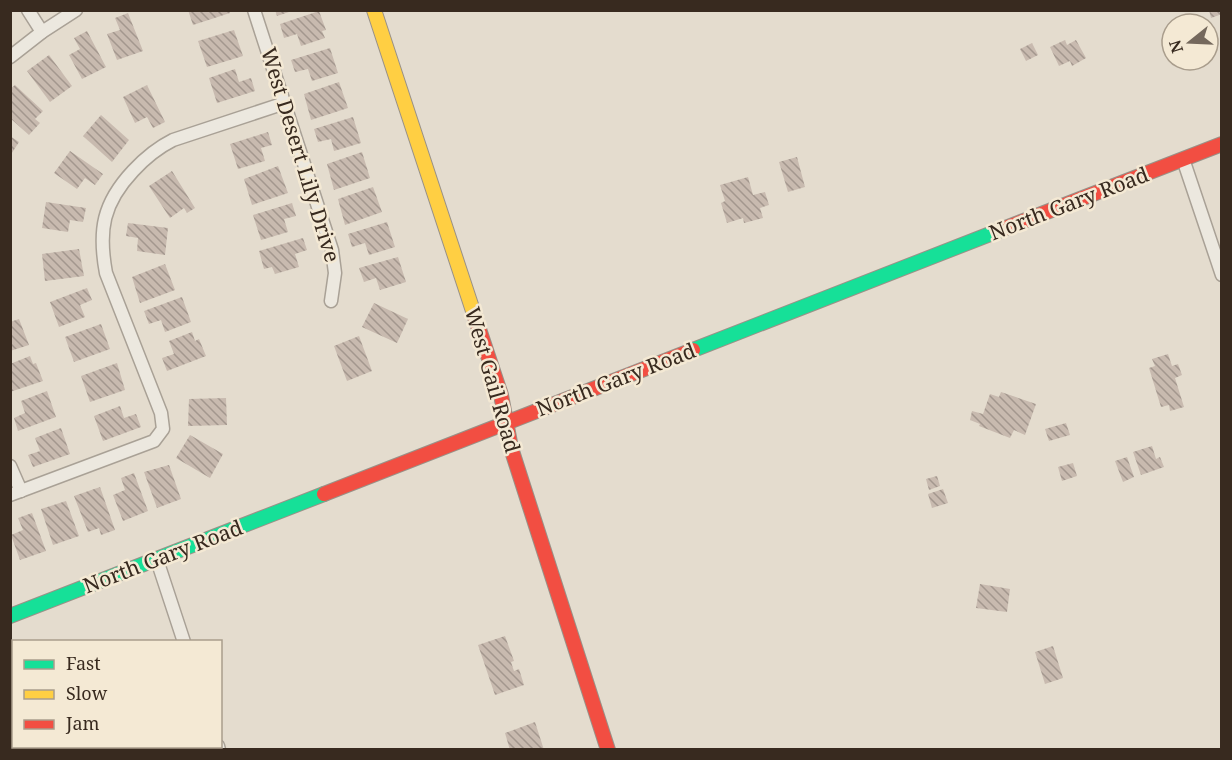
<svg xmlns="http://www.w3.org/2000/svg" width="1232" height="760" font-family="'Noto Serif',serif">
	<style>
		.building { fill: url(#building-back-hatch) }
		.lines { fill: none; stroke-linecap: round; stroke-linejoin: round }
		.street-casing { stroke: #a9a196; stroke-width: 15 }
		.fast-casing { stroke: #999187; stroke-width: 16 }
		.slow-casing { stroke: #999187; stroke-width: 16 }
		.jam-casing { stroke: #999187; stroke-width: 16 }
		.street { stroke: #ece8df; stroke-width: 12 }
		.fast { stroke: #16e098; stroke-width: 14 }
		.slow { stroke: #ffcf43; stroke-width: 14 }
		.jam { stroke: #f24e42; stroke-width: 14 }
		.labels { text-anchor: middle; stroke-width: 5; stroke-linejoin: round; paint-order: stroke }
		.street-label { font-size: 21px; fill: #382a1f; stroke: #f4e9d4 }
	</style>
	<defs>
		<pattern id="building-back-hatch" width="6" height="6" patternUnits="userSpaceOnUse" patternTransform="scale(1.5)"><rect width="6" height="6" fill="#c8baaf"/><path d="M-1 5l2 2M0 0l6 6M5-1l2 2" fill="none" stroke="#a3978e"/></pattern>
	</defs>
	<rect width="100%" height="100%" fill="#e4dcce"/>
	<g class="building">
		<path d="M188,10h41l1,3 -37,12z"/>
		<path d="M275,10h17v1l-15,5z"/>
		<path d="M1209,10h13v4l-11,4z"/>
		<path d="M319,11l7,19 -4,1 3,7 -24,8 -4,-12 -13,4 -4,-14z"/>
		<path d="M128,13l15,38 -26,9 -10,-26 13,-4 -5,-12z"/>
		<path d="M234,30l9,26 -36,11 -9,-26z"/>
		<path d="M87,31l19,36 -24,12 -13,-24 11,-6 -6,-11z"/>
		<path d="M1065,40l2,5 9,-5 10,18 -14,8 -2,-5 -11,5 -9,-19z"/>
		<path d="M1032,43l6,12 -12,6 -6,-12z"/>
		<path d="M330,48l8,25 -26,8 -4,-12 -13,3 -4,-12z"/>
		<path d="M49,55l23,31 -22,16 -23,-31z"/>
		<path d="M235,69l4,13 12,-4 4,13 -38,12 -8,-25z"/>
		<path d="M339,82l9,26 -37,12 -7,-26z"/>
		<path d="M15,85l28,26 -8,8 5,4 -11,12 -19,-17v-29z"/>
		<path d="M147,85l18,37 -12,6 -6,-11 -12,6 -12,-26z"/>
		<path d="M101,115l28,25 -17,22 -29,-26z"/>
		<path d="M353,117l8,26 -27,8 -3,-12 -13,3 -4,-13z"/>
		<path d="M268,132l4,13 -11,3 4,13 -27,8 -8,-25z"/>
		<path d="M10,136l9,6 -9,14z"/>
		<path d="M70,151l33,23 -8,11 -10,-7 -8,11 -23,-16z"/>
		<path d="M362,152l8,26 -36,12 -7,-26z"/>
		<path d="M797,157l8,30 -17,5 -9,-30z"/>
		<path d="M278,166l10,27 -36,12 -8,-26z"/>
		<path d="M172,171l23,37 -8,5 -3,-5 -14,10 -21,-32z"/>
		<path d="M748,177l5,18 12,-3 4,13 -9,3 3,10 -19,5 -1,-5 -16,5 -6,-20 4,-2 -5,-16z"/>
		<path d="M373,187l9,25 -37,13 -7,-26z"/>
		<path d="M46,202l40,6 -3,14 -13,-2 -2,12 -26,-4z"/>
		<path d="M292,203l4,13 -12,3 4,13 -27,8 -8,-25z"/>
		<path d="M387,222l8,25 -26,8 -4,-12 -13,4 -4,-13z"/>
		<path d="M128,223l40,5 -3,27 -28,-4 1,-13 -12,-2z"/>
		<path d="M303,238l4,12 -12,4 4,13 -24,7 -3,-7 -8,2 -5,-18z"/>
		<path d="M79,249l5,27 -39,5 -3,-27z"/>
		<path d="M398,257l8,25 -26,8 -4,-12 -12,4 -5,-14z"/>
		<path d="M165,264l10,26 -35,13 -8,-26z"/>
		<path d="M87,288l5,12 -12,5 5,12 -26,10 -9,-25z"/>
		<path d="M182,297l9,25 -26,10 -4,-12 -12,4 -5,-13z"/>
		<path d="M374,303l34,16 -11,24 -35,-16z"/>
		<path d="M19,319l10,26 -19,6v-29z"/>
		<path d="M101,324l9,25 -36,13 -9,-25z"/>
		<path d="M192,332l3,9 4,-2 7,17 -39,15 -5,-13 12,-4 -5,-13z"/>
		<path d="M359,336l13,35 -25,10 -13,-35z"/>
		<path d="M1168,354l4,12 6,-2 4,11 -7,3 9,29 -14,4 -1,-6 -8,2 -12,-39 6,-2 -3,-7z"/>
		<path d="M30,356l3,8 3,-1 7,18 -33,11v-28z"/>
		<path d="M117,363l8,27 -35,12 -9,-26z"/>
		<path d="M47,391l9,26 -38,14 -4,-13 11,-5 -4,-12z"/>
		<path d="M1001,392l35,12 -11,31 -11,-5 -4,8 -31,-12 1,-2 -10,-4 2,-9 11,3 7,-20 9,3z"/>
		<path d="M226,398l1,27 -39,1 1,-27z"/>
		<path d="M120,406l4,12 12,-4 5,13 -38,14 -9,-25z"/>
		<path d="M1066,423l4,12 -21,6 -4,-12z"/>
		<path d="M61,428l9,26 -37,13 -5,-12 12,-4 -5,-13z"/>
		<path d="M190,435l33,19 -13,24 -34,-20z"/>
		<path d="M1152,446l4,13 4,-2 4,10 -23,8 -8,-23z"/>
		<path d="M1127,457l7,20 -11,5 -8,-21z"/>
		<path d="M1073,463l4,13 -15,5 -4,-14z"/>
		<path d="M169,465l12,34 -24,9 -13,-36z"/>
		<path d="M134,473l14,38 -25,10 -10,-26 12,-5 -4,-12z"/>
		<path d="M937,476l3,10 -11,4 -3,-11z"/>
		<path d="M100,487l15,43 -14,5 -2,-7 -11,4 -14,-36z"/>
		<path d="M943,489l5,14 -16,5 -4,-14z"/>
		<path d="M66,501l13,35 -26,9 -12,-36z"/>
		<path d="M32,513l14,38 -26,9 -9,-25 12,-5 -5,-12z"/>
		<path d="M980,584l30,5 -3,23 -31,-4z"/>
		<path d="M505,636l9,25 -3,1 3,9 5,-2 5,16 -29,10 -17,-50z"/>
		<path d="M1053,646l10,32 -18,6 -10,-32z"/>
		<path d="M535,722l9,28h-34l-5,-17z"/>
	</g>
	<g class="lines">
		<defs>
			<g id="street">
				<path d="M28,10l14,22"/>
				<path d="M254,10l78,240 3,23 -4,28"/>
				<path d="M10,57l32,-25 34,-22"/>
				<path d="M1183,159l39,116"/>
				<path d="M10,466l11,25"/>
				<path d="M10,495l144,-54 9,-12 -2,-16 -55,-140c-8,-43 -3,-70 27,-102 12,-13 24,-23 40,-31l112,-37"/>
				<path d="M157,560l27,82"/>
				<path d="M10,736l4,9"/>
				<path d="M218,746l1,4"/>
			</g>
			<g id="fast">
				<path d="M693,350l310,-121"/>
				<path d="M10,616l314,-122"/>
			</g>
			<path id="slow" d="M374,10l101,307"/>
			<g id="jam">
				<path d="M1003,229l219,-85"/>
				<path d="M475,317l26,78 10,53 97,302"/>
				<path d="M324,494l369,-144"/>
			</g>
		</defs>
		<use href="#street" class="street-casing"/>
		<use href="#fast" class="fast-casing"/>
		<use href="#slow" class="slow-casing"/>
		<use href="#jam" class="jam-casing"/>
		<use href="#street" class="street"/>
		<use href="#fast" class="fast"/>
		<use href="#slow" class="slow"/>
		<use href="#jam" class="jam"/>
	</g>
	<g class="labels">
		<g class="street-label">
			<text transform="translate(300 155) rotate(73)" y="7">West Desert Lily Drive</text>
			<text transform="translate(1069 204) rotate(-21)" y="7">North Gary Road</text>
			<text transform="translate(492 380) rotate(74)" y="7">West Gail Road</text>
			<text transform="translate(616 380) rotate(-21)" y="7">North Gary Road</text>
			<text transform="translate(163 557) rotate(-21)" y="7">North Gary Road</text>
		</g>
	</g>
	<rect width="1232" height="760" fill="none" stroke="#382a1f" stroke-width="24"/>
	<rect x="12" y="640" width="210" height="108" fill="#f4e9d4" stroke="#a99d8c" stroke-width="1.5"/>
	<rect x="24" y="660" width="30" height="9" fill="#16e098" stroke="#a99d8c" stroke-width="1.5"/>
	<text x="66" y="670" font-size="18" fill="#382a1f">Fast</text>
	<rect x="24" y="690" width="30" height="9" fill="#ffcf43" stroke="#a99d8c" stroke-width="1.5"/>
	<text x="66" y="700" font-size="18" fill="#382a1f">Slow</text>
	<rect x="24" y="720" width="30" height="9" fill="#f24e42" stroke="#a99d8c" stroke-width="1.5"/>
	<text x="66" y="730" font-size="18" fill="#382a1f">Jam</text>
	<g transform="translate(1190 42) rotate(252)"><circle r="28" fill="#f4e9d4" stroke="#a99d8c" stroke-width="1.5"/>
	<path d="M0-4.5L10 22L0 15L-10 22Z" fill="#74685c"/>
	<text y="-9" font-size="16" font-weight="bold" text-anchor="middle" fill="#382a1f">N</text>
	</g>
</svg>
